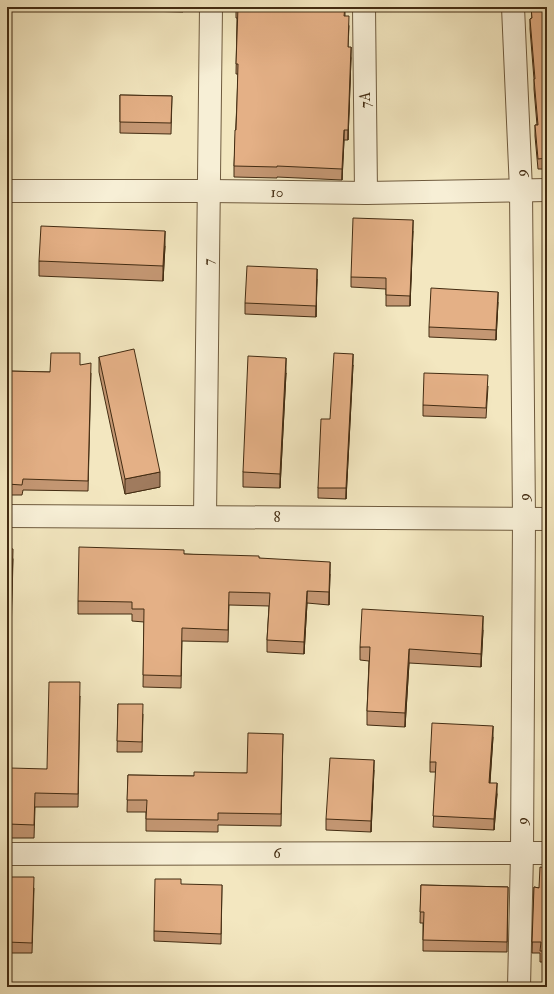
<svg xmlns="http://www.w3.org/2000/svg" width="554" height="994" font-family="'IM FELL Double Pica',serif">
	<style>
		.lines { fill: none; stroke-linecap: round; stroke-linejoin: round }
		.minor-casing { stroke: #6f5b3e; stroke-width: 24 }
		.minor { stroke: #f7efd6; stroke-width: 22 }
		.wall { fill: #c49773; stroke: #432c12 }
		.shaded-wall { fill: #a07b5e; stroke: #432c12 }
		.building { fill: #e4b086; stroke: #432c12 }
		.labels { text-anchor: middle; stroke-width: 3; stroke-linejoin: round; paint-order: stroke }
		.street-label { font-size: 15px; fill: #432c12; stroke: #f7efd6 }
	</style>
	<rect width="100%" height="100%" fill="#f3e7c0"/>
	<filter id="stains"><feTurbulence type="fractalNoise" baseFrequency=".005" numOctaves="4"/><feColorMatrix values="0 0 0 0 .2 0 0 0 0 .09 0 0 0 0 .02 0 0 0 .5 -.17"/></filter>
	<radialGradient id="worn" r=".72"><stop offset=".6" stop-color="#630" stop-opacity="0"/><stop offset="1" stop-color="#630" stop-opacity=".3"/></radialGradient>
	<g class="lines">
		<defs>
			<g id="minor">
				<path d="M364,7l2,186"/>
				<path d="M513,7l8,183 3,329 -2,334 -3,134"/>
				<path d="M7,191h201l158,2 181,-3"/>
				<path d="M7,516l540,3"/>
				<path d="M205,517l6,-510"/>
				<path d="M7,854l540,-1"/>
			</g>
		</defs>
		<use href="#minor" class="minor-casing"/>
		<use href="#minor" class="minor"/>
	</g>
	<g class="wall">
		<path d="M107,7h76v5l-76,-2z"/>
		<path d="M236,7h109v9l4,10 -1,21 3,11 -3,82h-4l-2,40 -65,-3v1l-43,-1v-11l3,-65 1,-27h-2l1,-56h-1z"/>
		<path d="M531,7h16v162h-9l-3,-33v-11h2l-3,-36v-10l-4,-50v-10l2,-1z"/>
		<path d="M120,95l52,1 -1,38 -51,-1z"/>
		<path d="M413,231l-3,75h-24v-17l-35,-2v-10z"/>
		<path d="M165,246l-2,35 -124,-5v-15z"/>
		<path d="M317,279l-1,38 -71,-3v-11z"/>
		<path d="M498,302l-2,38 -67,-3v-10z"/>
		<path d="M99,357l61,130 -35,7 -26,-122z"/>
		<path d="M80,365l11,8 -3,118 -65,-1 -1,5h-15v-124l43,1z"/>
		<path d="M353,365l-7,134 -28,-1v-10z"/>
		<path d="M286,373l-6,115 -37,-1v-15z"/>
		<path d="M547,376v45h-2v-13z"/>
		<path d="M488,386l-2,32 -63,-2v-11z"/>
		<path d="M547,454v45h-2v-13z"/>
		<path d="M7,548l6,11 -2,77h-4z"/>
		<path d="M184,554l75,4 71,16 -1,31 -22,-2 -3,51 -37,-2v-12l2,-34 -40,-1 -1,37 -46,-1 -1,47 -38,-1 1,-65 -12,-1v-7h-54v-13z"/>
		<path d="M483,630l-2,37 -72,-4 -4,64 -38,-2v-14l2,-50 -9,-1v-13z"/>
		<path d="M80,696l-2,111h-43l-1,31h-26v-14l39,-55z"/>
		<path d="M118,704l25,10 -1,38h-25z"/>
		<path d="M283,734l-2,92 -63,-1v7l-72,-1v-19h-19l1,-37 66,1 53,-3z"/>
		<path d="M493,737l-3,46 7,11 -3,36 -61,-3 3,-55h-6v-10z"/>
		<path d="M374,770l-3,62 -45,-2v-11z"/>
		<path d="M547,868l-1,94h-6v-9h-8l2,-66 5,1z"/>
		<path d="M7,877l27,11 -2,65h-25z"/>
		<path d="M222,885l-1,59 -67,-3v-10z"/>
		<path d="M421,885l87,2 -1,65 -84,-1v-28h-3z"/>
	</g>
	<g class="shaded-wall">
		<path d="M351,47v11l-3,82v-10z"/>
		<path d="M344,130v10l-2,40v-11z"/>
		<path d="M413,220v11l-3,75v-10z"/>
		<path d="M165,231v15l-2,35v-15z"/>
		<path d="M317,269v10l-1,38v-11z"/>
		<path d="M498,292v10l-2,38v-10z"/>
		<path d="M353,354v11l-7,134v-11z"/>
		<path d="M286,358v15l-6,115v-14z"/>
		<path d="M160,472v15l-35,7v-15z"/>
		<path d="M330,562v12l-1,31v-13z"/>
		<path d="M307,591v12l-3,51v-12z"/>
		<path d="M483,616v14l-2,37v-13z"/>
		<path d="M409,649v14l-4,64v-14z"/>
		<path d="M493,726v11l-4,56v-10z"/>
		<path d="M374,760v10l-3,62v-11z"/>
		<path d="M497,783v11l-3,36v-11z"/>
	</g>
	<g class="building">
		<path d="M236,7h109l-1,9h5l-1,31h3l-3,83h-4l-2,39 -65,-3v1l-43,-1 1,-36h1l1,-29 1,-37h-2l2,-57z"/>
		<path d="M531,7h16v151l-9,1 -3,-34h3l-4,-46h1l-5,-60 2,-1z"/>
		<path d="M120,95l52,1 -1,27 -51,-1z"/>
		<path d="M353,218l60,2 -3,76 -24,-1v-17l-35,-1z"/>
		<path d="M41,226l124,5 -2,35 -124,-5z"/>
		<path d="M247,266l70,3 -1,37 -71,-3z"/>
		<path d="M431,288l67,4 -2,38 -67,-3z"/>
		<path d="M134,349l26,123 -35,7 -26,-122z"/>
		<path d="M51,353h29v12l11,-2 -3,118 -65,-2 -1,6 -15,-1v-113l43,1z"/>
		<path d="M334,353l19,1 -7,134h-28l3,-69h9z"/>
		<path d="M248,356l38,2 -6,116 -37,-2z"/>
		<path d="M424,373l64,2 -2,33 -63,-3z"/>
		<path d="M547,376v33l-2,-1z"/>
		<path d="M547,454v33l-2,-1z"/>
		<path d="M79,547l105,3v4l75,2v2l71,4 -1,30 -22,-1 -3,51 -37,-2 3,-47 -41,-1 -1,38 -46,-2 -1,48 -38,-1 1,-66h-12v-7l-54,-1z"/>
		<path d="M7,548l6,1 -2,76h-4z"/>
		<path d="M362,609l121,7 -2,38 -72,-5 -4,64 -38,-2 3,-64h-10z"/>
		<path d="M49,682h31l-2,112 -43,-1 -1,32 -26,-1 2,-56 37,1z"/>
		<path d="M118,704h25l-1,38 -25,-1z"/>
		<path d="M432,723l61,3 -4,57h8l-3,36 -61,-3 3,-54h-6z"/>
		<path d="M248,733l35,1 -2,80 -63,-1v7l-72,-1 1,-19h-20l1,-25 66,1v-4l53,1z"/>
		<path d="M330,758l44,2 -3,61 -45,-2z"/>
		<path d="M540,867l7,1v119h-1l1,-36h-7l1,-9h-9l2,-55 5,1z"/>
		<path d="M7,877h27l-2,66 -25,-1z"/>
		<path d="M155,879h26v5l41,1 -1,49 -67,-3z"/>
		<path d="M421,885l87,2 -1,55 -84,-2 1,-28h-4z"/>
	</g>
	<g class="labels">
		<g class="street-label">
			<text transform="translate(365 100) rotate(-90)" y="5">7A</text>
			<text transform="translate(521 173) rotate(-93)" y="5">9</text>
			<text transform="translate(277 192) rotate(1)" y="5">10</text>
			<text transform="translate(208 262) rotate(-89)" y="5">7</text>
			<text transform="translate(524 497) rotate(-90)" y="5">9</text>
			<text x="277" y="522">8</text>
			<text transform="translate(522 821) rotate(-90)" y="5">9</text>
			<text x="277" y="858">6</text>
		</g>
	</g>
	<rect width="554" height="994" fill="none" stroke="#f3e7c0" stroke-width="24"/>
	<rect x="8" y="8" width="538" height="978" fill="none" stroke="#432c12" stroke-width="2"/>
	<rect x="12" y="12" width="530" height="970" fill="none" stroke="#432c12"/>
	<rect width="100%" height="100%" filter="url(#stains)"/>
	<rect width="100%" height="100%" fill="url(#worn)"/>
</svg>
